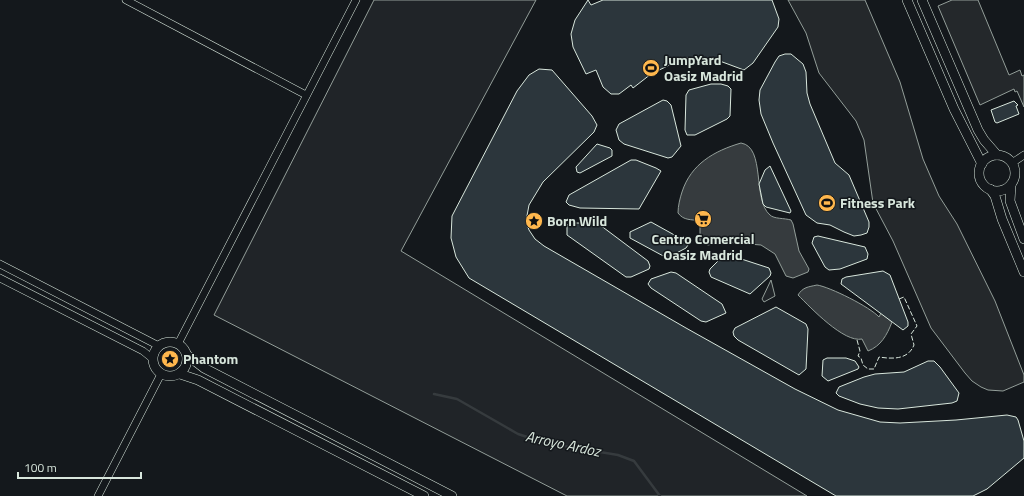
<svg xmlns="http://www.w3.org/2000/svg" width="1024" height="496" font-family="'Titillium Web',sans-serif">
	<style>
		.green { fill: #202428; stroke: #939e99 }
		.parking { fill: #24282b; stroke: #939e99 }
		.water { fill: #363b3e; stroke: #939e99 }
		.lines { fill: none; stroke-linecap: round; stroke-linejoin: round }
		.stream { stroke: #363b3e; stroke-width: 2.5 }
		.building { fill: #2c363c; stroke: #d8e6dc }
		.minor-casing { stroke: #d8e6dc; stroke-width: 8 }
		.tertiary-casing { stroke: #d8e6dc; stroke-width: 10 }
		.minor { stroke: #14181c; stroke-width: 7 }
		.tertiary { stroke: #14181c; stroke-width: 9 }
		.fence { stroke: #d8e6dc; stroke-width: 1; stroke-dasharray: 5 2; stroke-linecap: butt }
		.labels { text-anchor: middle; stroke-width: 3; stroke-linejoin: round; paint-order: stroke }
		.poi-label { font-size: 14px; font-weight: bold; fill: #d8e6dc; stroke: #14181c; text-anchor: start }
		.water-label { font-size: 15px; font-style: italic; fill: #d8e6dc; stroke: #14181c }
	</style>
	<rect width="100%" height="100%" fill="#14181c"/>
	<g class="green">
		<path d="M374,0h162l-135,251 406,245h-240l-353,-181z"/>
		<path d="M771,280l4,16 -11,6 -2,-3z"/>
	</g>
	<g class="parking">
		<path d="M788,0h77l35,82 23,77 16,37 18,28 38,77 29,74v7l-21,9 -15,-1 -7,-3 -9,-6 -7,-8 -34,-45 -38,-87 -20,-38 -9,-63 -8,-19 -37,-48 -13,-40z"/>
		<path d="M952,0h26l31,75 11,-5 2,6 2,-1v32l-7,-16 -2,1 -1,-3 -34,16 -42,-99z"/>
	</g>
	<g class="water">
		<path d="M741,143c25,4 11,57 29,72 4,4 14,3 21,5l2,4 6,27 10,18 -1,3 -15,6 -7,-2 -11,-22 -14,-9 -37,-3 -16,3 -8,-4v-20c-9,-2 -16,0 -22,-8 0,-7 2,-15 4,-21 9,-28 32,-41 59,-49z"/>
		<path d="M817,285c13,2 53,22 62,32l2,-4 11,9c-5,13 -11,24 -24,29l-6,-12c-18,4 -51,-31 -64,-44 5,-8 10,-8 19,-10z"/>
	</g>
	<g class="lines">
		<path class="stream" d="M434,394l23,5 61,35 28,9 72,12 16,6 26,35"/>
	</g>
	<g class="building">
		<path d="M588,0l3,5 12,-5h169l7,19 -1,8 -25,36 -9,7 -27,-10 -18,-3 -15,1 -33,16 -18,14 -2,-3 -12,9h-8l-8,-7 -7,-17 -10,4 -13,-27 -2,-13 4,-14z"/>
		<path d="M785,54h6l12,10 3,8 1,21 3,11 25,59 14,12 20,47v5l-2,6 -6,2 -7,1 -10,-4 -14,-7 -13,-2 -11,-8 -33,-72 -12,-29 -2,-14 1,-10 15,-28 4,-6z"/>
		<path d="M539,69l13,1 40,46 5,9 -3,7 -51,50 -14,23 -3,16 3,9 6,9 9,7 142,82 109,61 43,21 42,12 20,1 56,-3 51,-5 9,2 2,3 6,21v17l-37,31 -14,7h-137l-367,-218 -13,-21 -5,-19 1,-22 65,-125 12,-16z"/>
		<path d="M711,84h10l7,2 3,3 -1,27 -3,3 -32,16h-8l-2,-5 1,-35 3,-5z"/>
		<path d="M663,100l4,1 4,4 10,41 -9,11 -4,1 -44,-14 -5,-4 -3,-10 3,-6z"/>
		<path d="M1014,101l4,4 -2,1 3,8 -22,9 -2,-1 -4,-12z"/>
		<path d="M597,144l13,4 2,2v6l-32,17 -3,-1 -1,-5z"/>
		<path d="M631,160h5l20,8 5,3 -22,38 -59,-1 -11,-3 -3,-3 3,-7z"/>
		<path d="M770,166l21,45 -1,2 -24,-6 -3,-3 -4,-20 6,-14z"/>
		<path d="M651,222l36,20 1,3 -2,3 -19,10 -37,-20v-6z"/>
		<path d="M570,223h22l8,2 48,36 2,5 -1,3 -18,8h-5l-59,-42v-10z"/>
		<path d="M818,236l47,11 3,7 -1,5 -27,10 -11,1 -4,-3 -13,-24 2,-6z"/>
		<path d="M726,254l43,14 2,5 -1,3 -20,18 -39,-17 -2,-5 1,-3 12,-12z"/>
		<path d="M883,271l7,4 18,47v4l-5,4 -62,-46 1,-5 4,-2z"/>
		<path d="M671,272l5,1 46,31 4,9 -20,9 -5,-1 -50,-33 -3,-4 3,-5z"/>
		<path d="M776,307l30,17 2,5 -2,40 -7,6 -61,-35 -4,-4 -1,-4 2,-4z"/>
		<path d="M827,358h19l9,3 4,6 -1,2 -30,12 -6,-5 1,-16z"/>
		<path d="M928,361h6l6,6 19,26 -2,8 -5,2 -54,6 -20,-1 -18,-4 -21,-8 -3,-3 3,-6 25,-10 11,-3 29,-2z"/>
	</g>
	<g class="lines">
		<defs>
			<g id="minor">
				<path d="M126,0l180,95"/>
				<path d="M1012,163l12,-8"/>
				<path d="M0,264l159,82"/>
				<path d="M0,278l143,73 10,8"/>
				<path d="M178,344l178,-344"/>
				<path d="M98,496l63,-122"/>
			</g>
			<g id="tertiary">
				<path d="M907,0l47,109 28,55"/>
				<path d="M922,0l56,130 6,10 13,15"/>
				<circle cx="997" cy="173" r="18"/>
				<path d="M1011,185l-1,16 14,38"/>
				<path d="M990,189l5,7 7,23 22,53"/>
				<circle cx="170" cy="359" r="17"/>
				<path d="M187,355l17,13 248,128"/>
				<path d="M180,374l18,6 226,116"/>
			</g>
		</defs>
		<use href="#minor" class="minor-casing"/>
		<use href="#tertiary" class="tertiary-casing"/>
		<use href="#minor" class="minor"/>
		<use href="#tertiary" class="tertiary"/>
		<path class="fence" d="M857,340l3,11 -2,5 3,2 2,7 5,4h6l5,-12c13,2 29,3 35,-12l-3,-11 6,-8 -13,-29 -5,2"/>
	</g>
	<defs>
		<symbol id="stadium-disc" viewBox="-11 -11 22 22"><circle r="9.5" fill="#ffb74d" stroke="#14181c"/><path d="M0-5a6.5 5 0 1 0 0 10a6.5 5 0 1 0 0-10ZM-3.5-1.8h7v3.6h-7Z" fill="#111"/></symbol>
		<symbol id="supermarket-disc" viewBox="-11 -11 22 22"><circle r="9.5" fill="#ffb74d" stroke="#14181c"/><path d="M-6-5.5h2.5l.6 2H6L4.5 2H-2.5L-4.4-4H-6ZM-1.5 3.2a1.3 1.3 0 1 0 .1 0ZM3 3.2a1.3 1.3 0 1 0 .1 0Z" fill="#111"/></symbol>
		<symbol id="sight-disc" viewBox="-11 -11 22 22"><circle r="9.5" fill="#ffb74d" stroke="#14181c"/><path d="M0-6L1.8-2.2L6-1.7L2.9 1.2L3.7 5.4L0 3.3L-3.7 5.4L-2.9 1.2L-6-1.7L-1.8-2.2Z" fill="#111"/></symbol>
	</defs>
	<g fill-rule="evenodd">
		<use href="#stadium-disc" x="641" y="58" width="20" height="20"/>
		<use href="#stadium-disc" x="817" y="193" width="20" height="20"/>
		<use href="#supermarket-disc" x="693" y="209" width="20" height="20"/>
		<use href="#sight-disc" x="524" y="211" width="20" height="20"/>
		<use href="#sight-disc" x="160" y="349" width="20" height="20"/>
	</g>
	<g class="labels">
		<g class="poi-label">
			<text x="664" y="65">JumpYard<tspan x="664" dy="16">Oasiz Madrid</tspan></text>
			<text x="840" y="208">Fitness Park</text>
			<text x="547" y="226">Born Wild</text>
			<text x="703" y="244" text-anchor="middle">Centro Comercial<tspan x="703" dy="16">Oasiz Madrid</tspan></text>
			<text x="183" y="364">Phantom</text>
		</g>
		<g class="water-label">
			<text transform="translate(563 444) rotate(12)" y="5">Arroyo Ardoz</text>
		</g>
	</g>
	<path d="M18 472v6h123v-6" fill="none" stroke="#d8e6dc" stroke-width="2"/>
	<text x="24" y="472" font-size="12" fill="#d8e6dc" stroke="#14181c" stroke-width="3" paint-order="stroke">100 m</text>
</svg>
